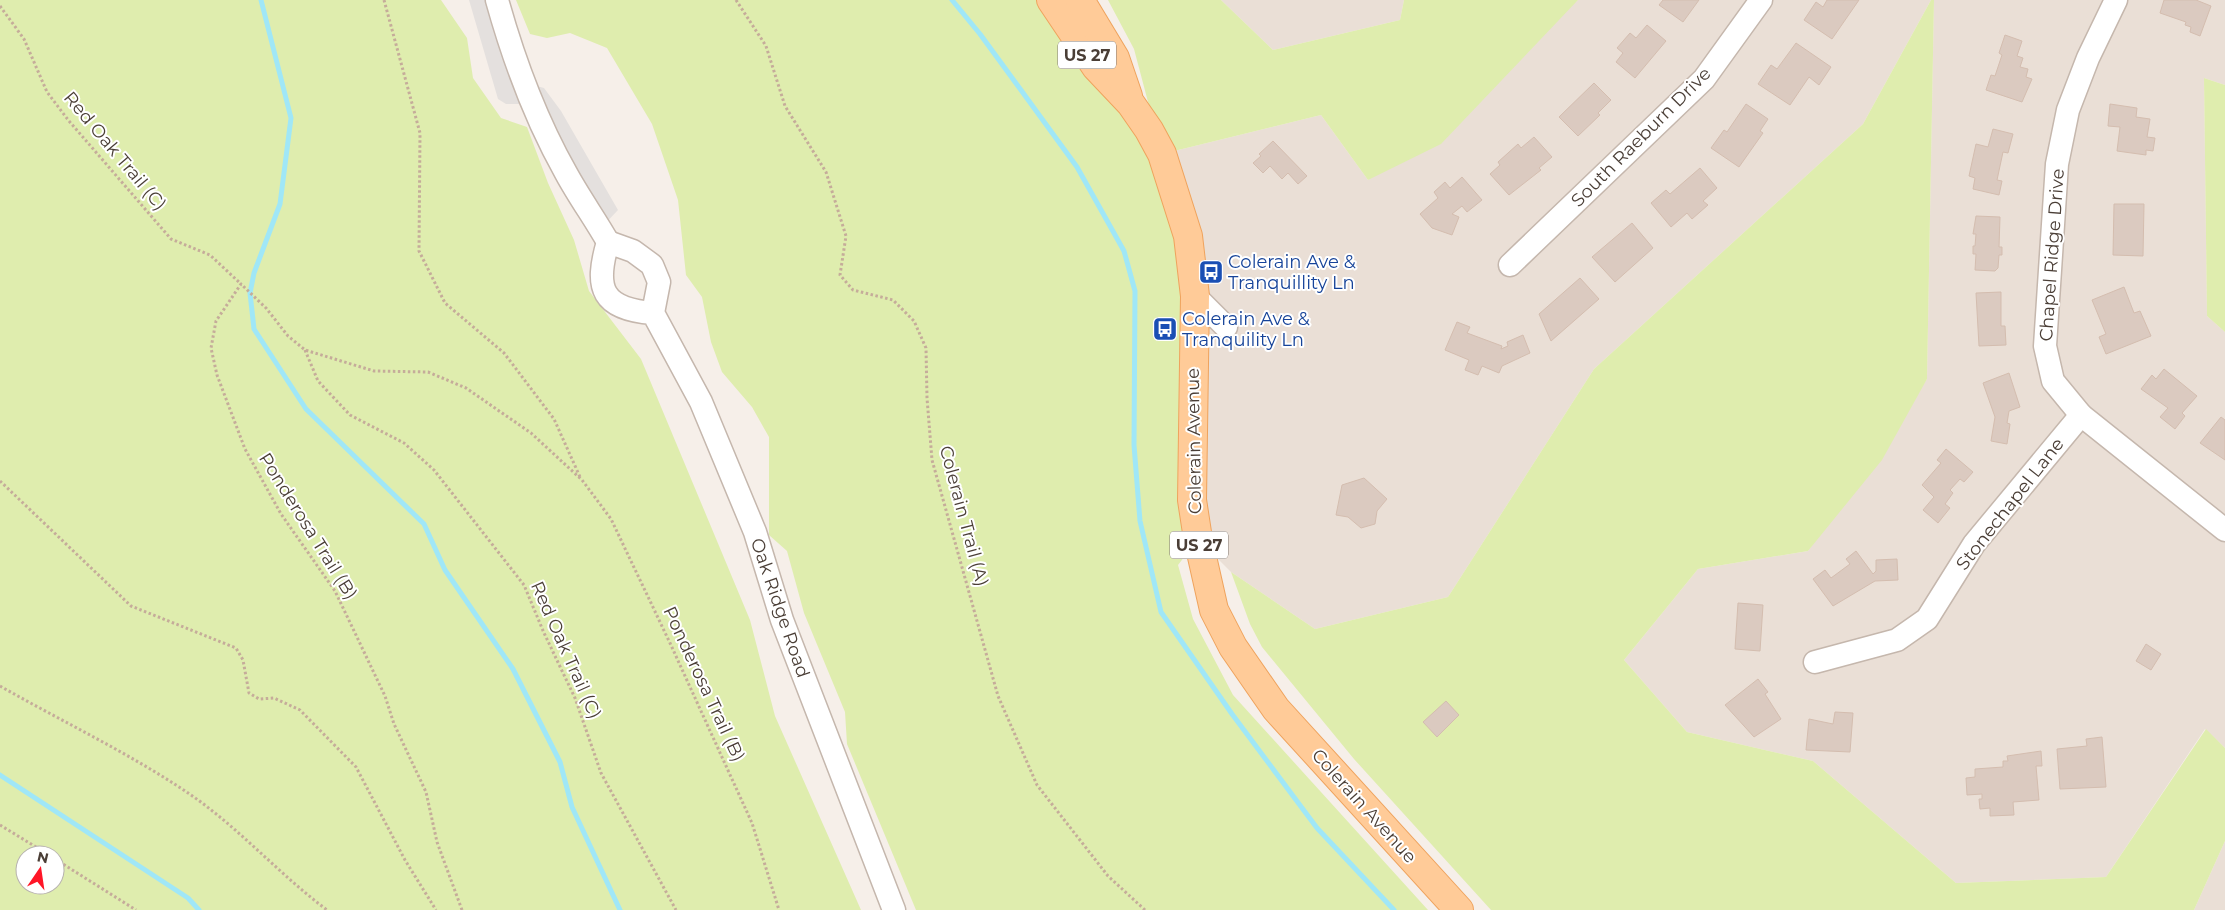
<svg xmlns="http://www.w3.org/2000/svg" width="2225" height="910" font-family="Montserrat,sans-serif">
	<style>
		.residential { fill: #eadfd6 }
		.green { fill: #dfedae; fill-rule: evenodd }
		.parking { fill: #e4e0de }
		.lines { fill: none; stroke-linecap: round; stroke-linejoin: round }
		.stream { stroke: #a0e7f7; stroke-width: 5 }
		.building { fill: #dbcac0; stroke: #d4bdaf }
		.minor-casing { stroke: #c5b7ad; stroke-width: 25 }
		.major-casing { stroke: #efa35d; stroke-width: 30 }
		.path { stroke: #c5ac9a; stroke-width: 3; stroke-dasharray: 2.5 2.5; stroke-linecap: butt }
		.minor { stroke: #fff; stroke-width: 22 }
		.major { stroke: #ffcb98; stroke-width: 28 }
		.labels { text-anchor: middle; stroke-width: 4; stroke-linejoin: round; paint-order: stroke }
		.shield { fill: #fff; stroke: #807872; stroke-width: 1 }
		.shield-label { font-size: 16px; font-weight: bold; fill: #4a3e36 }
		.street-label { font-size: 18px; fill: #4a3e36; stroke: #fff }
		.transit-label { font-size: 18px; fill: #164399; stroke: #fff; text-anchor: start }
	</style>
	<rect width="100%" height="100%" fill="#f6efe9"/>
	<g class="residential">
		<path d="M1221,0h183l-4,20 -127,30z"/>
		<path d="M1578,0h353l-68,124 -269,245 -146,228 -133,32 -84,-57 -33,-33 -36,-385 159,-39 47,65z"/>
		<path d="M1934,0h291v85l-21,-7 3,238 18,16v416l-20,-19 -99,148 -150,6 -143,-122 -126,-29 -63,-72 74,-91 110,-18 119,-172z"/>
		<path d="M2225,841v69h-31z"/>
	</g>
	<g class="green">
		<path d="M0,0h441l26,38 6,40 28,40 26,9 21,56 26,57 15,51 52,68 109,261 25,96 86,194h-861zM25,855h30v30h-30z"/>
		<path d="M516,0h535l110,151 -27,-102 -26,-49h113l52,50 127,-30 4,-20h174l-137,144 -73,36 -47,-65 -159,39 15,41 21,344 -20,26 15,54 40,76 195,215h-512l-69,-166 -2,-32 -41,-99 -17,-62 -18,-16v-98l-17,-30 -30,-35 -11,-30 -9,-45 -16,-22 -8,-75 -26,-76 -45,-76 -37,-15 -23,5 -17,-4z"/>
		<path d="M1931,0h3l-7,379 -45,81 -74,91 -110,18 -74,91 63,72 126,29 143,122 150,-6 100,-148 19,19v93l-31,69h-703l-137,-151 -92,-112 -12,-23 -19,-52 84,57 133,-32 146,-228 269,-245z"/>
		<path d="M2204,78l21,7v247l-18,-16z"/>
	</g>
	<path class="parking" d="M469,0h28l25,82 22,6 17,23 57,99 -17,18 -70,-124h-25l-8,-5z"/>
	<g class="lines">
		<g class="stream">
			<path d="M261,0l30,118 -11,86 -26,69 -4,20 4,36 52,80 118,115 21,46 68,99 47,93 12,45 48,103"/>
			<path d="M952,0l28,34 97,133 47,84 11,40 -1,154 6,76 21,91 71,102 85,114 77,82"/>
			<path d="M0,775l188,123 11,12"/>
		</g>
	</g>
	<g class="building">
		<path d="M1663,0h36l-16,22 -24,-17z"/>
		<path d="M1827,0h32l-27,39 -28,-19 12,-18 7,5z"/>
		<path d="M2164,0h32l15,6 -11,30 -10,-4 1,-5 -6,-2 1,-3 -26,-9z"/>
		<path d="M1647,25l19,16 -31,37 -19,-16 7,-9 -6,-5 13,-15 6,5z"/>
		<path d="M2005,35l17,6 -5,15 6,2 -3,9 8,2 -2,8 6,2 -10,23 -36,-12 5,-15 4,1 7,-21 -3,-2z"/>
		<path d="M1796,43l35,24 -12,18 -10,-8 -19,28 -32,-21 13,-19 6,4z"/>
		<path d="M1594,83l17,17 -13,13 2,2 -22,21 -19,-19z"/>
		<path d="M1746,104l22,15 -8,12 3,2 -24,34 -28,-19 13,-18 3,2z"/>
		<path d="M2110,104l27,4 -1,9 14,2 -3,18 8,1 -2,13 -7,-1v5l-29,-4 3,-24 -12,-1z"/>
		<path d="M1993,129l20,5 -5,19 -5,-1 -6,28 5,1 -3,14 -26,-6 2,-11 -6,-2 7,-32 12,3z"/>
		<path d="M1534,137l18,20 -13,11 2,2 -32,25 -19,-21 10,-9 -2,-3 20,-18 3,4z"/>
		<path d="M1273,141l34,35 -9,8 -10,-11 -6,6 -12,-13 -7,7 -10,-10 8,-7 -2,-2z"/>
		<path d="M1700,168l17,20 -14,13 5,4 -16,14 -5,-6 -16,14 -20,-24 15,-13 4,4z"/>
		<path d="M1462,177l20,23 -15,12 -5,-6 -10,8 7,3 -7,18 -20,-7 -12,-14 18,-16 -4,-6 11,-10 5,6z"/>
		<path d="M2114,204h30l-1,52 -30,-1z"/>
		<path d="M1976,216l24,1 -1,30h3v8h-3l-1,13 -3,3 -20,-1 1,-16h-3v-8h2l1,-12h-3z"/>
		<path d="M1632,223l21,25 -38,34 -23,-25z"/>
		<path d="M1580,278l19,21 -48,42 -12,-27z"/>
		<path d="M2124,287l10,26 6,-2 11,25 -45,18 -7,-17 7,-3 -14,-34z"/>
		<path d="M2001,292v34h4l1,19 -27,1 -3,-53z"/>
		<path d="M1457,322l13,5 -3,6 35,13 -1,3 7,-3 -1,-4 16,-7 7,18 -28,13 -3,7 -17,-7 -4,9 -13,-5 4,-10 -24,-10z"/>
		<path d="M2164,369l33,27 -15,17 3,3 -10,13 -15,-12 8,-9 -27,-19 11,-14 4,4z"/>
		<path d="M2009,373l11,34 -11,4 -2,12 3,1 -3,20 -16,-3 4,-24 -12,-34z"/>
		<path d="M2221,417l4,3v40l-25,-17z"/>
		<path d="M1946,449l27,23 -9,10 -4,-3 -10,11 3,3 -8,11 5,4 -12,15 -15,-13 11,-13 -12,-12 19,-22 -4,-3z"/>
		<path d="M1364,478l23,21 -10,12 -2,13 -14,4 -13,-11 -12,-2 6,-30z"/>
		<path d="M1856,551l17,23 3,-3v-11l21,-1 1,21 -23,1 -42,25 -20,-27 12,-9 6,8 19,-14 -4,-5z"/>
		<path d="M1738,603l25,2 -3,46 -25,-2z"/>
		<path d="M2146,644l15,10 -10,16 -15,-9z"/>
		<path d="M1758,679l10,13 -3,2 16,25 -27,18 -29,-32z"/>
		<path d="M1446,701l13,14 -22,22 -14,-15z"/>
		<path d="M1835,712l18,1 -3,39 -44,-2 3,-31 24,5z"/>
		<path d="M2102,737l4,50 -46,2 -3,-40 30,-3 -1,-7z"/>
		<path d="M2041,751l1,15h-6l3,34 -26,2 1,13 -24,1v-8l-10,1 -1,-10h3v-5l-15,1 -1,-17 9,-1v-8l28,-2v-6h5l-1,-5z"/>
	</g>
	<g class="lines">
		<defs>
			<g id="minor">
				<path d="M497,0c17,61 38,118 69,173 13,24 29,46 42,69"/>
				<path d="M2116,0l-28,58 -20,52 -11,54 -12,182 8,35 28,34 144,115"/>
				<path d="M1510,265l194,-186 57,-79"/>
				<path d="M1195,296l31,31"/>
				<path d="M653,313c-51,-4 -59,-24 -45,-71l25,9 19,14 7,17 -6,31 48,89 54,130 27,88 112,290"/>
				<path d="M1815,662l82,-22 30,-21 47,-75 107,-129"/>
			</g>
			<g id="major">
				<path d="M1051,0l45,67 35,37 18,26 13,24 26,82 7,60 -3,204 6,39 16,71 19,37 43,62 183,201"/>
				<path d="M1080,0l35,58 13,38"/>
			</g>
		</defs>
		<use href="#minor" class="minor-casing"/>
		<use href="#major" class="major-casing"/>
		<g class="path">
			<path d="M384,0l36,133 -1,118 26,52 59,50 50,66 26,58"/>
			<path d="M736,0l30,46 19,60 41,66 20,64 -6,39 13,15 40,10 21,21 12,27 1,50 5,62 66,236 39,89 71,91 37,34"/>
			<path d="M0,6l24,33 23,53 22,29 102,118 39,16 31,29"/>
			<path d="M305,350l13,31 32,34 54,28 30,27 90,115 20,48 31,65 26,75 75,137"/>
			<path d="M0,481l131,125 105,42 7,12 6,33 10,6 15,-1 26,12 56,57 49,93 31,50"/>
			<path d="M0,686c63,36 131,68 191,109 49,34 88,79 136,115"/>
			<path d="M0,825l49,30"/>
			<path d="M55,859l81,51"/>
			<path d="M462,910l-25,-68 -11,-50 -32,-68 -9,-28 -50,-105 -54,-77 -36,-65 -28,-74 -6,-27 5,-27 25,-37 25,24 22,28 17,14 69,21 54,1 38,16 65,45 51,47 29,39 59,124 82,180 27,87"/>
		</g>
		<use href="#minor" class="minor"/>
		<use href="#major" class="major"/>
	</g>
	<defs>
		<symbol id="bus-square" viewBox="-11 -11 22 22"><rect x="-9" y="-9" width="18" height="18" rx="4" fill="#1a4fb4" stroke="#fff"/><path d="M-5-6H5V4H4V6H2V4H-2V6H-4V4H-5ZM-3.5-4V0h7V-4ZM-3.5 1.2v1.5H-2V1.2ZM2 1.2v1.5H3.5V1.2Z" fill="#fff"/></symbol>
	</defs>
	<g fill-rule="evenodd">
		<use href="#bus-square" x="1197" y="258" width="28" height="28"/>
		<use href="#bus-square" x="1151" y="315" width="28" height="28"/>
	</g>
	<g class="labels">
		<g class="shield">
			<rect x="1058" y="41.5" width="58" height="27" rx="4"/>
			<rect x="1170" y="531.5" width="58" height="27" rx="4"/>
		</g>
		<g class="shield-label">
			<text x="1087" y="61">US 27</text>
			<text x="1199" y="551">US 27</text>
		</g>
		<g class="street-label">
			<text transform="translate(1641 137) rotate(-45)" y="6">South Raeburn Drive</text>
			<text transform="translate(115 151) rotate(50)" y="6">Red Oak Trail (C)</text>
			<text transform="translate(2052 255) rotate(-86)" y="6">Chapel Ridge Drive</text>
			<text transform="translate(1194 441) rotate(-91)" y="6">Colerain Avenue</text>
			<text transform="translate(2010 504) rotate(-52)" y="6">Stonechapel Lane</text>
			<text transform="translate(964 516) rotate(75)" y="6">Colerain Trail (A)</text>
			<text transform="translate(308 526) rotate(58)" y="6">Ponderosa Trail (B)</text>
			<text transform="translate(780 608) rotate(71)" y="6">Oak Ridge Road</text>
			<text transform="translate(566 650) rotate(66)" y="6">Red Oak Trail (C)</text>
			<text transform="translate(704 684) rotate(65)" y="6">Ponderosa Trail (B)</text>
			<text transform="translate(1364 806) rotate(48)" y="6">Colerain Avenue</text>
		</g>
		<g class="transit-label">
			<text x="1228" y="268">Colerain Ave &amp;<tspan x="1228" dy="21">Tranquillity Ln</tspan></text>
			<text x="1182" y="325">Colerain Ave &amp;<tspan x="1182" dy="21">Tranquility Ln</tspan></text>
		</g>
	</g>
	<g transform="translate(40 870) rotate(13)"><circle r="24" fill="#ffffff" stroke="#b7b2af"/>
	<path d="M0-4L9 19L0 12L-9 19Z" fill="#ff1627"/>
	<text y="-8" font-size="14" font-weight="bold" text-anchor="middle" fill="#4a3e36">N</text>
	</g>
</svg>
